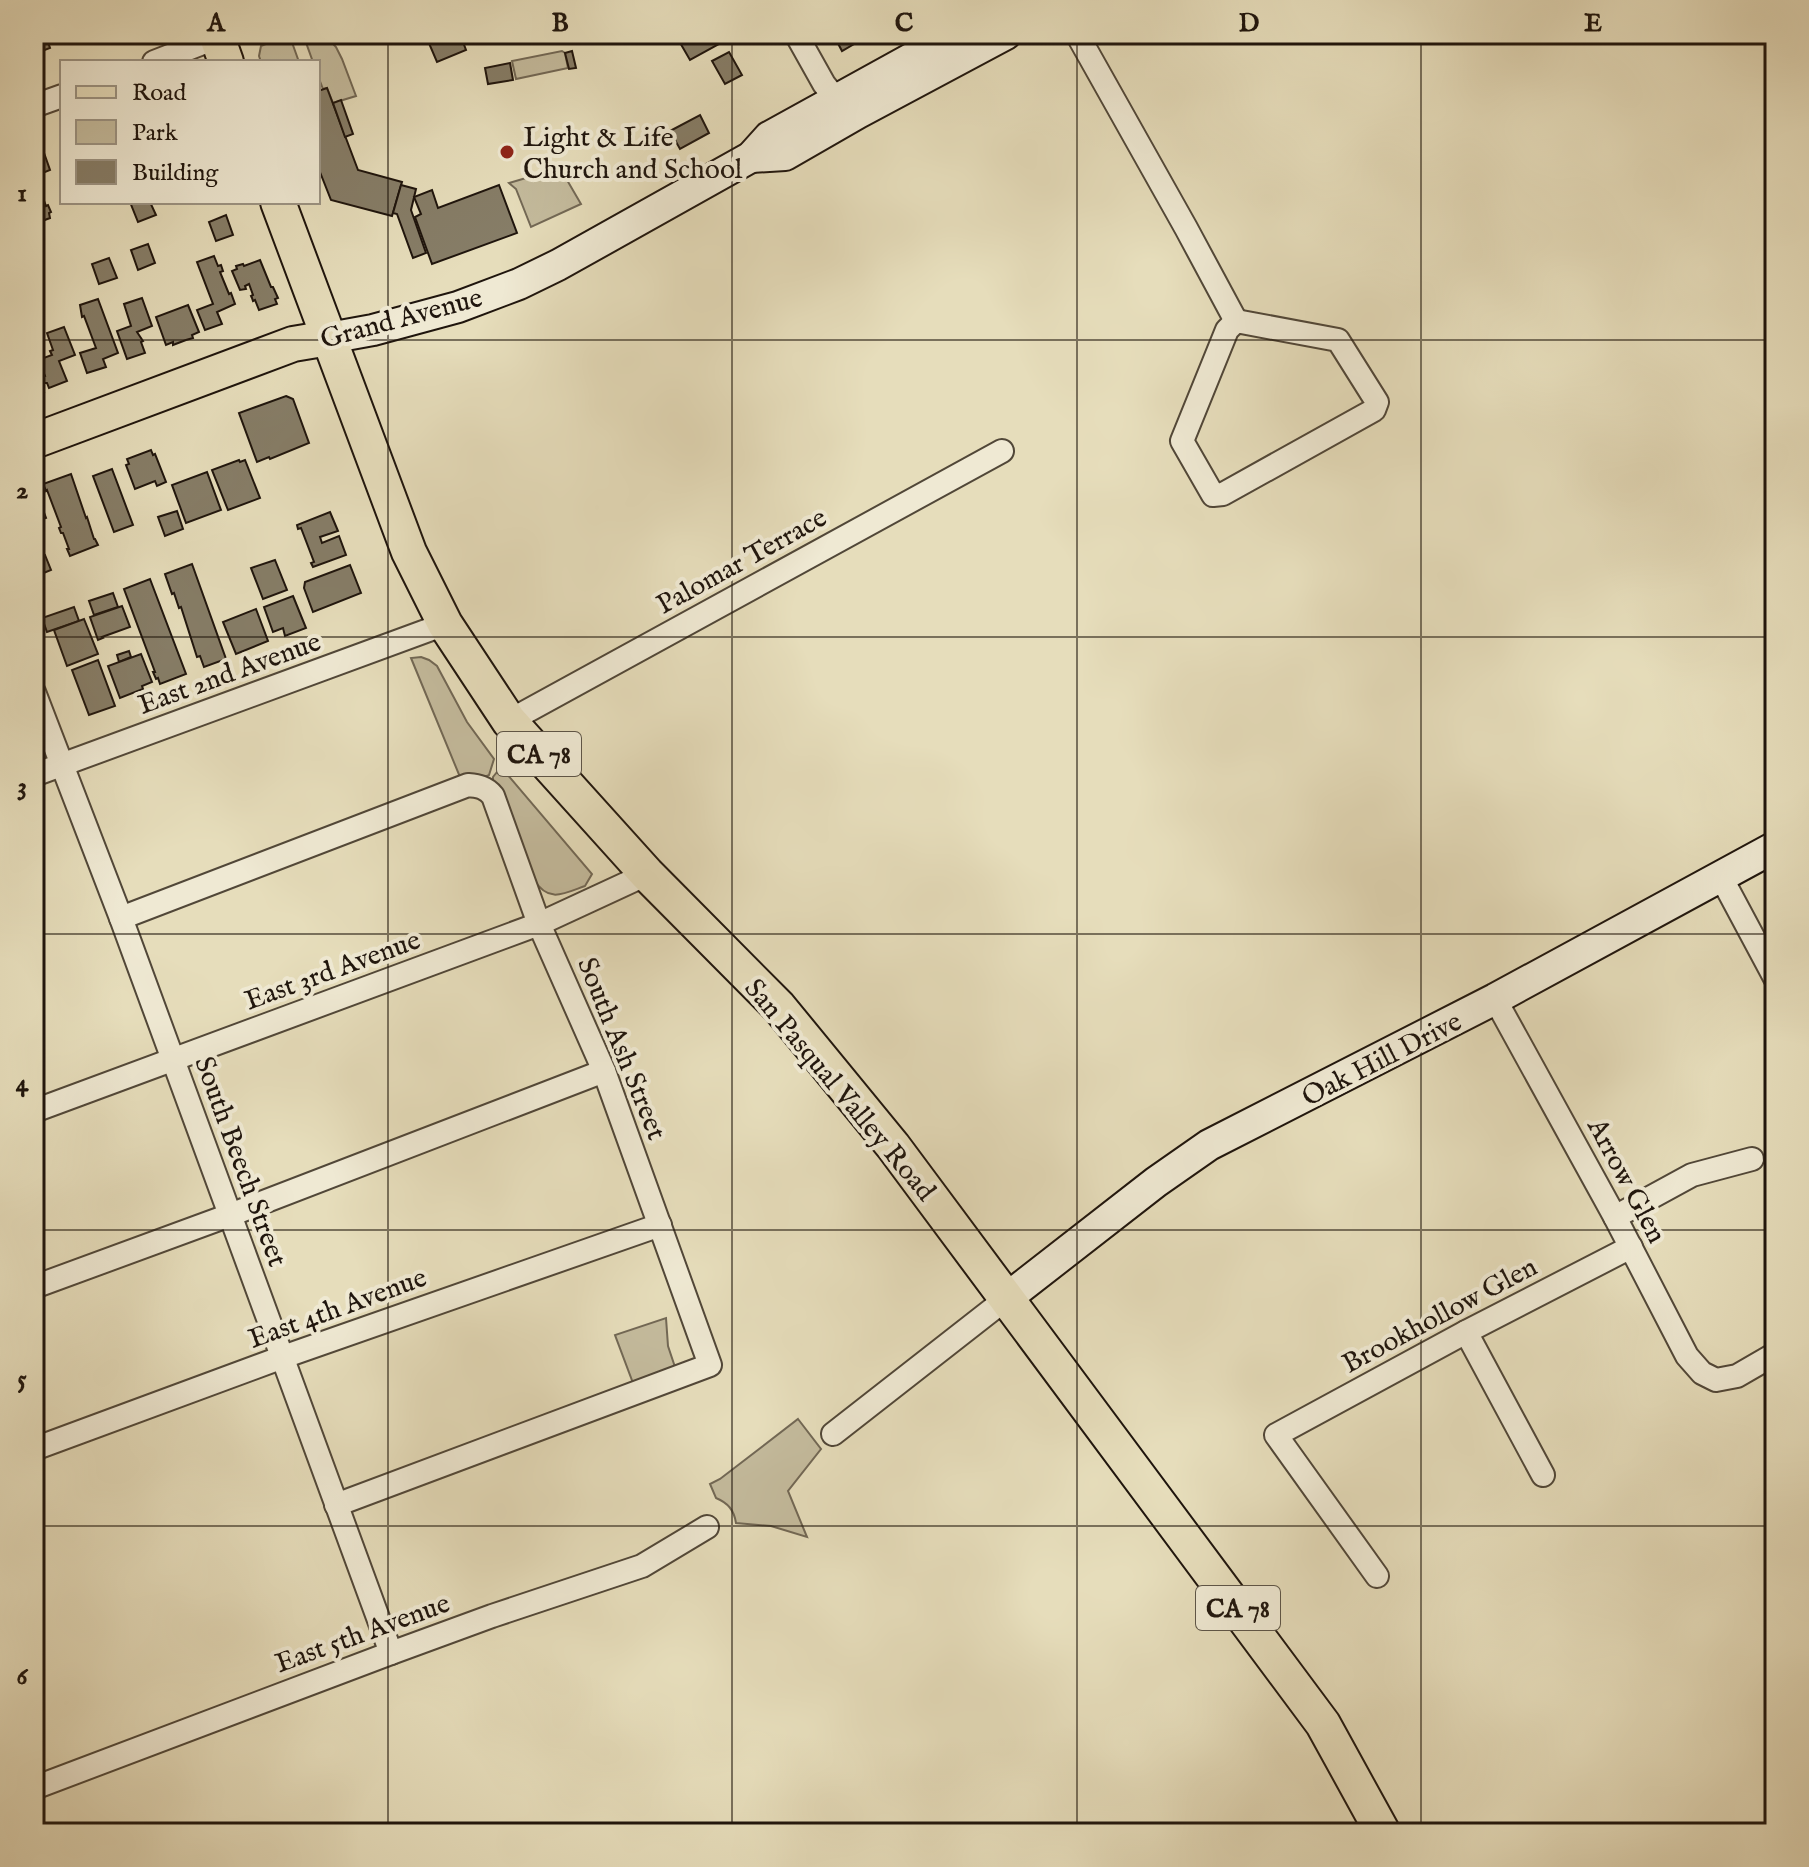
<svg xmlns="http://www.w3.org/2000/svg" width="1809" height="1867" font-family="'IM FELL English',serif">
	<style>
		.green { fill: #c4bb9d; stroke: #726855; stroke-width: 2 }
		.building { fill: #867d67; stroke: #1f150d; stroke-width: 2 }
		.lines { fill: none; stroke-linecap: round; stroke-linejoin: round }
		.street-casing { stroke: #514738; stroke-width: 26 }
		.secondary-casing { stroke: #1f150d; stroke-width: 34 }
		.primary-casing { stroke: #1f150d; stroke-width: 38 }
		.street { stroke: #efe9d3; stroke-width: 22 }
		.secondary { stroke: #efe9d3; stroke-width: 30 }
		.primary { stroke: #e6ddbb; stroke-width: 34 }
		.grid { fill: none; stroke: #1f150d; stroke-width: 2; stroke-opacity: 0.55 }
		.poi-dot { fill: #8f2418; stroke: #efe9d3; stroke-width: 3 }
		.labels { text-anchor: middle; stroke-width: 8; stroke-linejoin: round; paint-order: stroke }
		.shield { fill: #efe9d3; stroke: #5d5548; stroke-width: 2 }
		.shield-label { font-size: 26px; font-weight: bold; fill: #1f150d }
		.poi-label { font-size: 28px; fill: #1f150d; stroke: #efe9d3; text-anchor: start }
		.street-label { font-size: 28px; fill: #1f150d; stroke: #efe9d3 }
		.neatline { fill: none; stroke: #1f150d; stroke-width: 3 }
		.grid-label { font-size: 26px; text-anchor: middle; font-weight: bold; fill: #1f150d }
	</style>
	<rect width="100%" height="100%" fill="#e6ddbb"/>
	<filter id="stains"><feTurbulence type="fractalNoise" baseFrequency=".0025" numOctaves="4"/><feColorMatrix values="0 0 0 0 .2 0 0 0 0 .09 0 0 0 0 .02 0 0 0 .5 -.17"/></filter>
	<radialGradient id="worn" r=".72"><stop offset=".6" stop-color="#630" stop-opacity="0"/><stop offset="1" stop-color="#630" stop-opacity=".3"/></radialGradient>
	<g class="green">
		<path d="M289,34l10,28h-38l-2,-6 2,-10z"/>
		<path d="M311,34h13l12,13 6,12 14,37 -23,7 -6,-15 -4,1 -5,-13v-14h-5l-9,-25z"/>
		<path d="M562,51l3,2 3,15 -52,11 -4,-18z"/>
		<path d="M560,168l21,36 -50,23 -15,-38 -7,-6z"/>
		<path d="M421,657l8,3 8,6 30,56 27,37 -5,16 -6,3 -23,-1 -49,-119z"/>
		<path d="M501,767l91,107 -7,12c-22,8 -36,17 -51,-6l-41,-96v-7z"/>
		<path d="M666,1318l2,28 8,24 -43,13 -18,-48z"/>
		<path d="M798,1419l23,30 -33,42 19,46 -36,-11 -35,-3c-2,-13 -8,-20 -20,-25l-6,-14 10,-5z"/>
	</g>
	<g class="building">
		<path d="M34,34h11l5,14 -16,6z"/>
		<path d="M425,34h35l6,16 -29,12z"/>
		<path d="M675,34h52l3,4 -40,22z"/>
		<path d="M833,34h24l4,6 -19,11z"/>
		<path d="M572,51l4,17 -7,1 -4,-16z"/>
		<path d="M729,52l13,23 -17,9 -13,-23z"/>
		<path d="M510,63l3,17 -25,4 -3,-16z"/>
		<path d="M327,88l31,82 44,12 -10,34 -61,-16 -13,-33v-76z"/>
		<path d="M341,100l12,34 -8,3 -12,-34z"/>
		<path d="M700,115l9,18 -29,16 -10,-18z"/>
		<path d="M670,131l4,8 -15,8 -4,-7z"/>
		<path d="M43,150l7,20 -15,6 11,30 2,-1 3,7 -2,1 1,5 -16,6v-71z"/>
		<path d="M401,185l15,4 -5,21 15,43 -13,5 -16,-44 -4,-1z"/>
		<path d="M499,185l18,48 -85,31 -17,-47 6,-3 -7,-17 18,-7 6,18z"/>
		<path d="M130,202h20l6,13 -18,7z"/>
		<path d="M226,215l7,20 -17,6 -7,-19z"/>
		<path d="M148,244l7,19 -17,7 -7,-20z"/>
		<path d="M214,256l4,10 3,-1 2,6 -3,1 9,22 2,-1 4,11 -18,8 5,12 -17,6 -8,-20 16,-6 -16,-42z"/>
		<path d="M109,258l8,20 -18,6 -7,-20z"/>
		<path d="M260,260l11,27h2l5,11 -3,1 2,5 -18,6 -4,-10 -2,1 -1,-3 -1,-2 2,-1 -4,-11 -4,2 1,3 -6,1 -8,-19 5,-2 -1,-3 7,-2 1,2z"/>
		<path d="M142,298l10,28 -15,6 6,9 -2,1 4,11 -18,6 -10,-28 14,-5 -7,-22z"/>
		<path d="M98,299l20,54 -15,6 3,8 -19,6 -7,-20 16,-5 -12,-32 -2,1 -2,-12z"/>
		<path d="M188,305l11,27 -7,3 1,3 -7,2 -13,5v-3l-7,3 -10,-28z"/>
		<path d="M64,327l11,28 -16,6 8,20 -18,7 -2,-5h-3l-2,-6 3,-1 -7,-16 14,-5 -2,-4 3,-1 -6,-17z"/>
		<path d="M34,366l10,26 -10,4z"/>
		<path d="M286,396l7,3 16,44 -39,16 -1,-2 -12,5 -18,-49z"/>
		<path d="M151,450l2,5 2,-1 11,28 -9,4 -2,-5 -20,8 -9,-24 3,-1 -2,-5z"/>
		<path d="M239,460l1,2 5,-2 15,38 -32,12 -16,-40z"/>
		<path d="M112,469l21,56 -19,7 -21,-56z"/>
		<path d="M207,472l14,38 -35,13 -14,-38z"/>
		<path d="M71,474l15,44 1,-1 7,22h1l3,6 -28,11 -3,-7h2l-6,-16h-2l-2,-5 2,-1 -14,-37 -1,1 -3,-7z"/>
		<path d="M35,488l11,30 -12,4v-33z"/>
		<path d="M177,511l6,18 -18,7 -7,-19z"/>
		<path d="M330,512l8,19 -18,6 2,6 17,-7 7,19 -33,12 -2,-4 3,-1 -13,-34 -3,1 -1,-4z"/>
		<path d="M34,523l9,24 -9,3z"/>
		<path d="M45,555l6,15 -17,7v-18z"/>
		<path d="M275,560l12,30 -24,9 -12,-31z"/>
		<path d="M192,564l34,95 -22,8 -4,-11 -3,1 -16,-50 -2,1 -5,-15 -2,1 -7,-20z"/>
		<path d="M350,565l11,28 -48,19 -9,-24 1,-6z"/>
		<path d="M150,579l36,95 -26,10 -2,-6 -2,1 -3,-7h2l-31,-83z"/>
		<path d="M113,593l5,14 -24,8 -5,-14z"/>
		<path d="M293,596l13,32 -21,8 -2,-8 -10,4 -9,-25z"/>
		<path d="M122,606l8,21 -28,10 1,1 -5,2 -8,-23z"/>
		<path d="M74,607l5,14 -32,11 -5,-14z"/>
		<path d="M256,609l12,32 -32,13 -13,-32z"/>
		<path d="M84,619l14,35 -31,12 -13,-36z"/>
		<path d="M129,651l2,6 -12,5 -2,-7z"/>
		<path d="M141,654l11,28 -10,4 1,3 -23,9 -12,-32z"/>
		<path d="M98,660l17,46 -26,9 -17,-45z"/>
	</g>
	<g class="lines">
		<defs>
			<g id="street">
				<path d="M796,34l28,50 12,15"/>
				<path d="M1077,34l109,194 50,93"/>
				<path d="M154,62l72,-28"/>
				<path d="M34,106l28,-10"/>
				<path d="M1236,321l102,19 39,62 -3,8 -151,84 -10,1 -31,-54 45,-111z"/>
				<path d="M34,692l87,226 270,735"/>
				<path d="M509,721l493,-270"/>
				<path d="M34,775l411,-151"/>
				<path d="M1721,877l54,101"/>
				<path d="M121,918l347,-133c10,1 18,2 25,11l46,128 65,147 106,294 -374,140"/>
				<path d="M1495,999l120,218 72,139 15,17 14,7 21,-4 38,-22"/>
				<path d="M34,1111l505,-187 108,-50"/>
				<path d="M1615,1217l77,-42 60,-16"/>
				<path d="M34,1287l196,-72 374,-144"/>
				<path d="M1466,1332l77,143"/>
				<path d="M833,1434l174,-136"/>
				<path d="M34,1449l249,-92 377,-132"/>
				<path d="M1377,1576l-101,-141 190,-103 165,-85"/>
				<path d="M34,1788l357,-135 101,-37 150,-50 65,-39"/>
			</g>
			<g id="secondary">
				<path d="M751,157l34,-2 73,-42 148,-79"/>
				<path d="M329,338l44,-8 85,-23 61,-23 39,-19 193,-108 18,-20 187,-103"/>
				<path d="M1007,1298l149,-116 53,-37 286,-146 280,-152"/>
			</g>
			<g id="primary">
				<path d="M216,34l10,28"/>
				<path d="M278,202l131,350 36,72 64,97 138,153 132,133 114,139 430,578 60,109"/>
				<path d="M34,441l259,-97 36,-6"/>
			</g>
		</defs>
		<use href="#street" class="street-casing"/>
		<use href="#secondary" class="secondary-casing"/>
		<use href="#primary" class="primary-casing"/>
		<use href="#street" class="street"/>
		<use href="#secondary" class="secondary"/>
		<use href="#primary" class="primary"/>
	</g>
	<path class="grid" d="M388,34v1799M732,34v1799M1077,34v1799M1421,34v1799M34,340h1741M34,637h1741M34,934h1741M34,1230h1741M34,1526h1741"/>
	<circle class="poi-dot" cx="507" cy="152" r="8"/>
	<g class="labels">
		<g class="shield">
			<rect x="497" y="732" width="84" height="44" rx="6"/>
			<rect x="1196" y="1586" width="84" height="44" rx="6"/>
		</g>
		<g class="shield-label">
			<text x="539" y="763">CA 78</text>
			<text x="1238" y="1617">CA 78</text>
		</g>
		<g class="poi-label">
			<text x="523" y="146">Light &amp; Life<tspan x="523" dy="32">Church and School</tspan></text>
		</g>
		<g class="street-label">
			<text transform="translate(401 317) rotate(-15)" y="10">Grand Avenue</text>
			<text transform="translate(741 560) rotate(-29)" y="10">Palomar Terrace</text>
			<text transform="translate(229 672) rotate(-20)" y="10">East 2nd Avenue</text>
			<text transform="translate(332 969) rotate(-20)" y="10">East 3rd Avenue</text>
			<text transform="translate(623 1048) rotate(68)" y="10">South Ash Street</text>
			<text transform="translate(1381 1058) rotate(-27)" y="10">Oak Hill Drive</text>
			<text transform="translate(841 1089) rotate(50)" y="10">San Pasqual Valley Road</text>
			<text transform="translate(242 1161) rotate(70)" y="10">South Beech Street</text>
			<text transform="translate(1628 1180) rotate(62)" y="10">Arrow Glen</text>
			<text transform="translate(337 1307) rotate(-20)" y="10">East 4th Avenue</text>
			<text transform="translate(1439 1314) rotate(-28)" y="10">Brookhollow Glen</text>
			<text transform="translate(362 1632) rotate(-20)" y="10">East 5th Avenue</text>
		</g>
	</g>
	<rect width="1809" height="1867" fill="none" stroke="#e6ddbb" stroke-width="88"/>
	<rect x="60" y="60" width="260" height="144" fill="#efe9d3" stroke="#9c9484" stroke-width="2"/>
	<rect x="76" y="86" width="40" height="12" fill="#e6ddbb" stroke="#9c9484" stroke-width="2"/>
	<text x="132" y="100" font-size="24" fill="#1f150d">Road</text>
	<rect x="76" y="120" width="40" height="24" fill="#c4bb9d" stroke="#9c9484" stroke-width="2"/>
	<text x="132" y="140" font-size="24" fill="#1f150d">Park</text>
	<rect x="76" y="160" width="40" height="24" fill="#867d67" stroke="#9c9484" stroke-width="2"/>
	<text x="132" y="180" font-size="24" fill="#1f150d">Building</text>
	<rect x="44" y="44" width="1721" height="1779" class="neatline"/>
	<g class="grid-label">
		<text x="216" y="31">A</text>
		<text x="560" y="31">B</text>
		<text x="904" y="31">C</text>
		<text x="1249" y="31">D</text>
		<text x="1593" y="31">E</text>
		<text x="22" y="201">1</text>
		<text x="22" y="498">2</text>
		<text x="22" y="794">3</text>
		<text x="22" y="1091">4</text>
		<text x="22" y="1387">5</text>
		<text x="22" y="1684">6</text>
	</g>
	<rect width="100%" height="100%" filter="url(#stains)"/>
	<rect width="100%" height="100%" fill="url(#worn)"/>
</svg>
